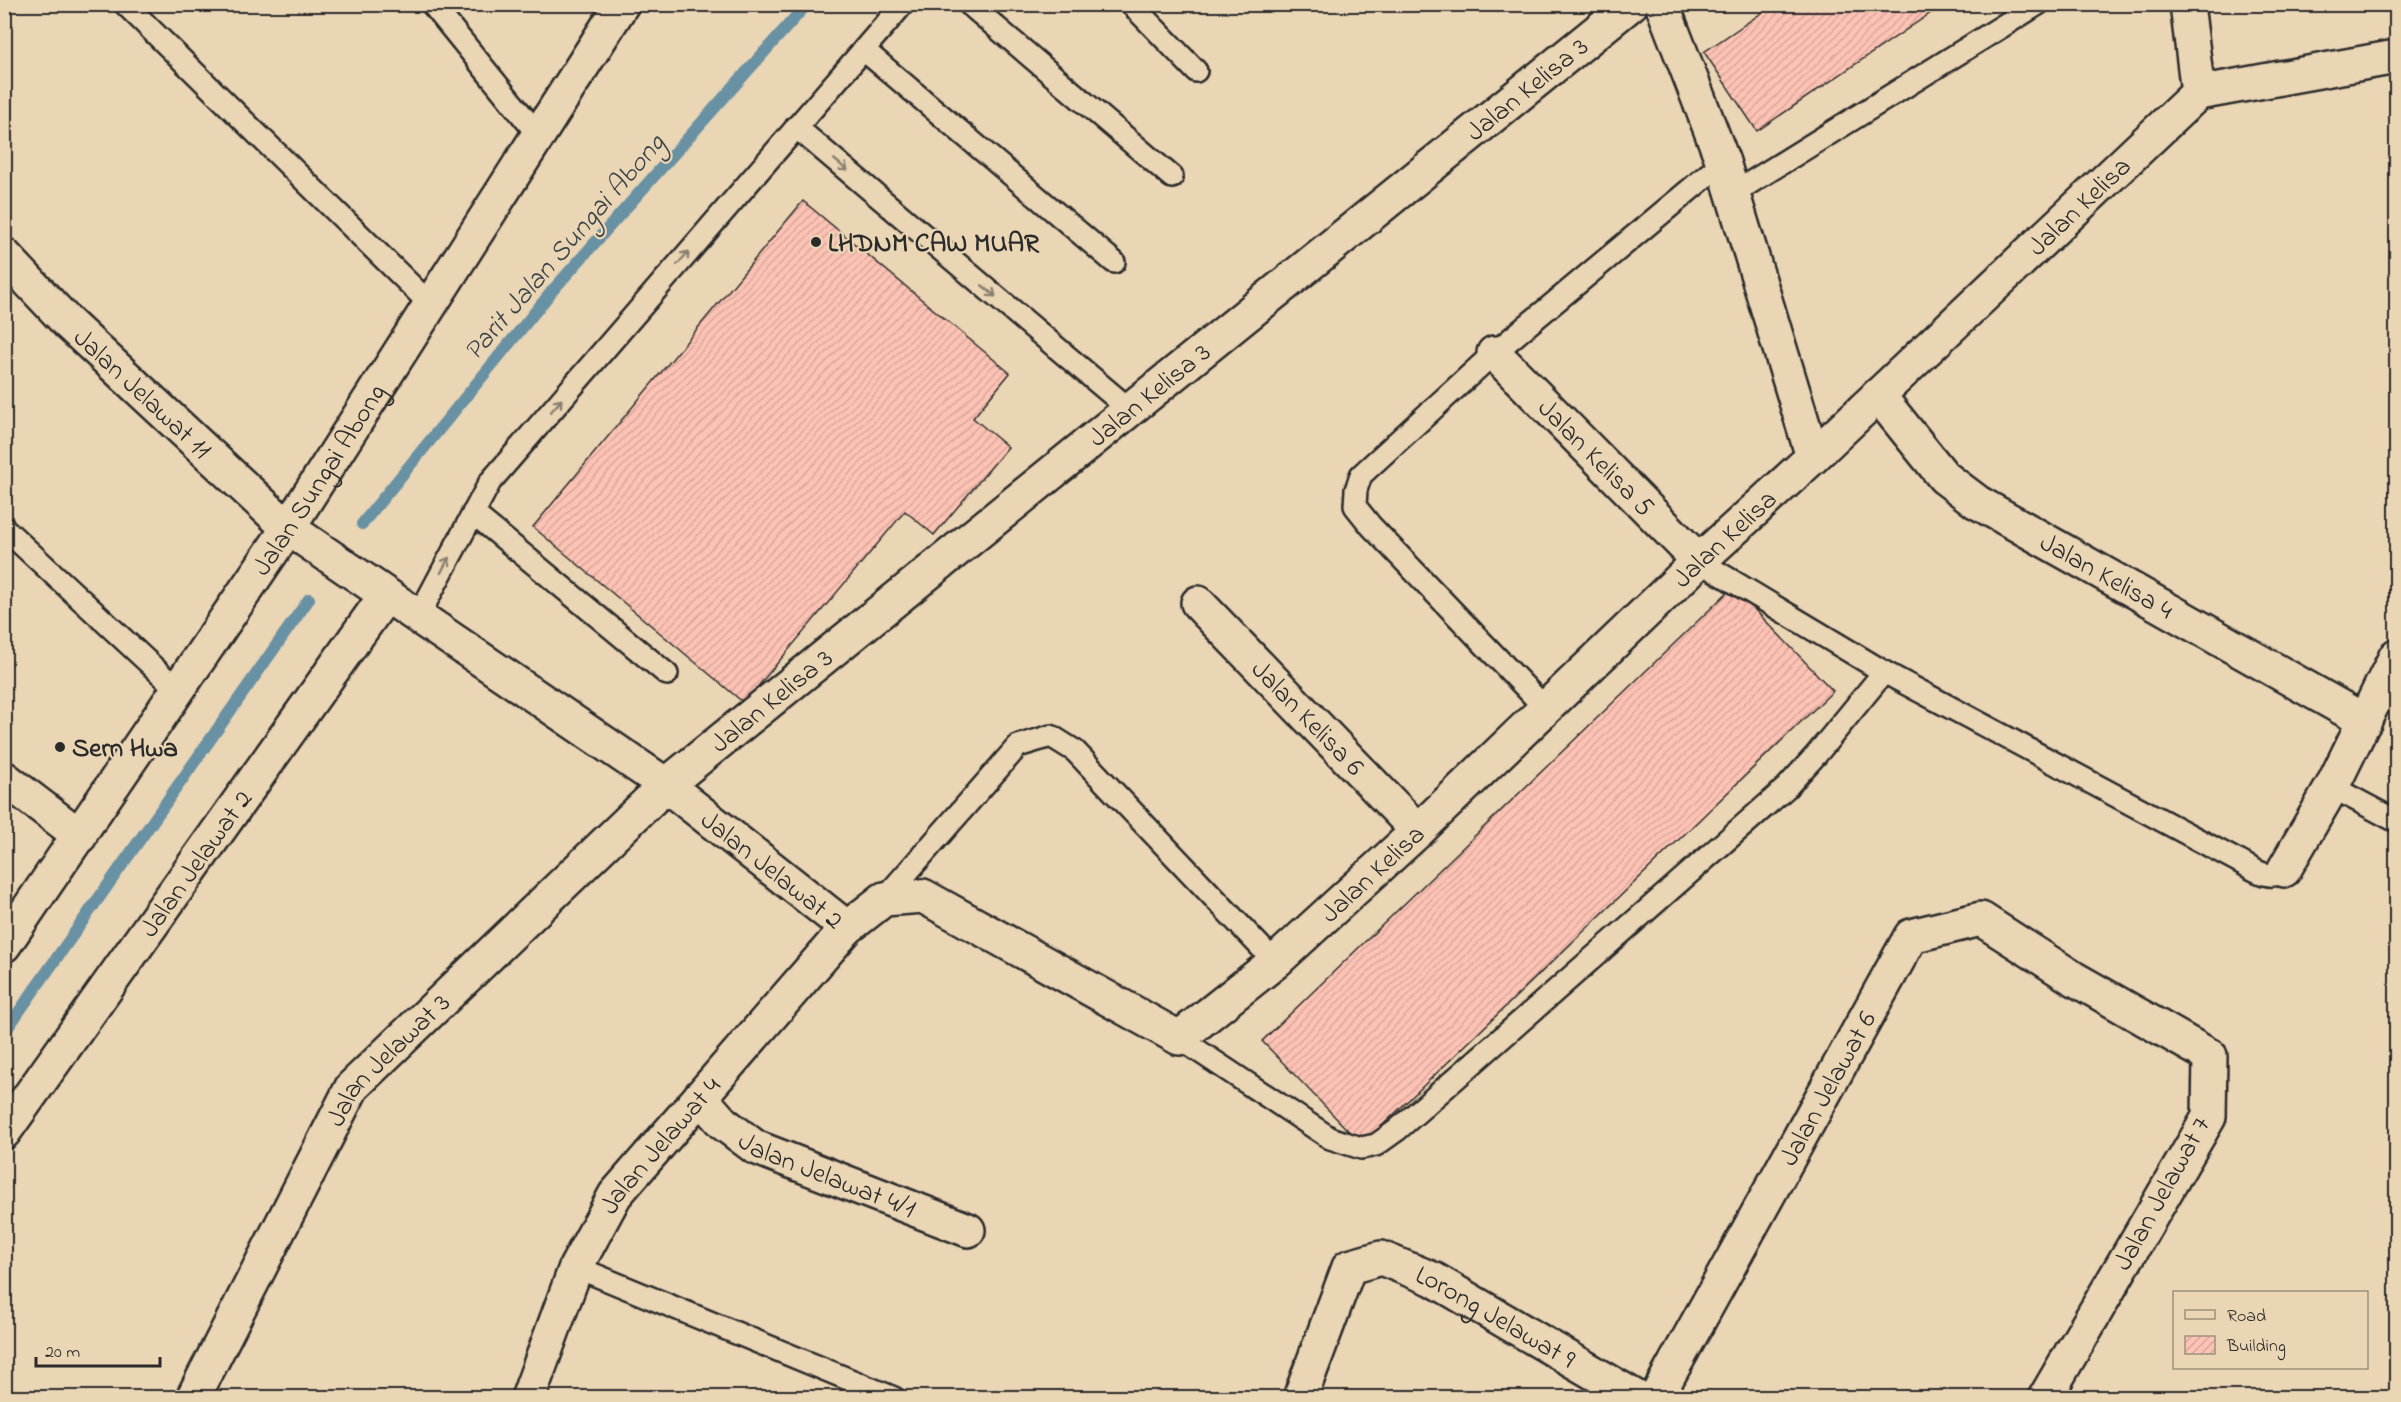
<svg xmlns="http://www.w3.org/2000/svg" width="2401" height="1402" font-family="'Indie Flower',sans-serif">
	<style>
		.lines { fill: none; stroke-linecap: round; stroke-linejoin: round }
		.stream { stroke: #6991a4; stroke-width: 12 }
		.building { fill: url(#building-hatch); stroke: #2b2b2b; stroke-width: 1.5 }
		.service-casing { stroke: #2b2b2b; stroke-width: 26 }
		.minor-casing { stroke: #2b2b2b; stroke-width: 38 }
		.tertiary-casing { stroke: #2b2b2b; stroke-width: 38 }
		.service { stroke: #ead5b4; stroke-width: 21 }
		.minor { stroke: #ead5b4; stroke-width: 33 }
		.tertiary { stroke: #ead5b4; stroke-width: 33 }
		.oneway { stroke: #8a8070 }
		.poi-dot { fill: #2b2b2b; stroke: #ead5b4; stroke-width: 2 }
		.labels { text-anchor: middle; stroke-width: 4.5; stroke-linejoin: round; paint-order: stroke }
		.street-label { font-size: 27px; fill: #2b2b2b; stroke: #ead5b4 }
		.poi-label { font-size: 27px; font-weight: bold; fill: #2b2b2b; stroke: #ead5b4; text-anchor: start }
		.water-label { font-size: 28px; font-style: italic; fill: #3b4449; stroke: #ead5b4 }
	</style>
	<defs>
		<pattern id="building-hatch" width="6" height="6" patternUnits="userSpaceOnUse" patternTransform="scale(1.5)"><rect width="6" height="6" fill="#fcc2b4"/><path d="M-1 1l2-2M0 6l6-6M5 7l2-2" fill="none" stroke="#d8a79b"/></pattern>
	</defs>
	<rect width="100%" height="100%" fill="#ead5b4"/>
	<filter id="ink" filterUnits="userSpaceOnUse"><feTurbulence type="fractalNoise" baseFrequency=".0167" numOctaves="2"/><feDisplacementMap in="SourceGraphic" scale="12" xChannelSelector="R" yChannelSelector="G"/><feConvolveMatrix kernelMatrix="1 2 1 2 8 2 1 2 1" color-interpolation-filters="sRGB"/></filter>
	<g filter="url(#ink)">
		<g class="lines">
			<g class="stream">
				<path d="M362,524l191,-234 254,-286"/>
				<path d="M4,1033l305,-434"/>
			</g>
		</g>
		<g class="building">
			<path d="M1775,4h169l-187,127 -53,-79z"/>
			<path d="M803,201l207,172 -37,45 35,29 -74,88 -29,-24 -161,192 -211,-176z"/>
			<path d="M1733,587l100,104 -471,454 -100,-104z"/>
		</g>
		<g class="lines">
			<defs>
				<g id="service">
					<path d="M125,4l305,300"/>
					<path d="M432,4l107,132"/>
					<path d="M969,4l203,173"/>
					<path d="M1131,4l65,67"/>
					<path d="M864,50l250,212"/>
					<path d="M796,127l333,282"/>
					<path d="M1732,194l306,-190"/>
					<path d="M473,513l194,161"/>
					<path d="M4,528l175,163"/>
					<path d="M1699,561l185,111 354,189c14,7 32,22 46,9"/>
					<path d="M418,617l72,-135 413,-478"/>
					<path d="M1546,709l-175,-183 -16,-20 1,-16 5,-15 133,-122 229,-191"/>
					<path d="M2332,787l64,34"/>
					<path d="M884,899l134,-153 33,-10 24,15 200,211"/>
					<path d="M1179,1038l151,100 31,10 15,-3 21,-15 389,-342 30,-33 68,-83"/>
					<path d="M576,1267l318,131"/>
				</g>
				<g id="minor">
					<path d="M1662,4l61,158 90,295"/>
					<path d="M2198,93l198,-36"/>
					<path id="s1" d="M4,255l63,67 221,206 378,257 181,143"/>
					<path id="s2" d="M1494,353l205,208"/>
					<path id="s3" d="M1878,395l66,82 33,25 388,219"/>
					<path id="s4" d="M1198,603l220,228"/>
					<path d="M4,778l76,58"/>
					<path d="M2284,870l48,-83 64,-131"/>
					<path id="s5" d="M700,1097l23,26 32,24 213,83"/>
					<path id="s6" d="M4,1132l382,-537"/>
					<path id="s7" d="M193,1398l159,-311 314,-302 965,-781"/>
					<path id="s8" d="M528,1398l48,-131 39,-72 232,-267 37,-29 39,-3 256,142 96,-76 143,-131 281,-270 114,-104 385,-364 -11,-89"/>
					<path id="s9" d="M1300,1398l49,-131 32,-9 52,21 204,119"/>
					<path id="s10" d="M1656,1398l255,-462 70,-17 92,59 137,78 -1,61 -164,281"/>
				</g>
				<g id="tertiary">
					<path id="s11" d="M4,945l284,-417 334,-524"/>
				</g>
			</defs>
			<use href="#service" class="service-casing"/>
			<use href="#minor" class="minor-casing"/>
			<use href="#tertiary" class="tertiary-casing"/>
			<use href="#service" class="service"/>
			<use href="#minor" class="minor"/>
			<use href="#tertiary" class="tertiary"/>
		</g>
		<defs><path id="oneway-shaft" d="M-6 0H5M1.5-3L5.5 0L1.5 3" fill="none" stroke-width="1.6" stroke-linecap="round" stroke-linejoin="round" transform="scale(1.5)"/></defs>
		<g class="oneway">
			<use href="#oneway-shaft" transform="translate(841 165) rotate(40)"/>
			<use href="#oneway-shaft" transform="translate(683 258) rotate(-49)"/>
			<use href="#oneway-shaft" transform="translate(989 291) rotate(40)"/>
			<use href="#oneway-shaft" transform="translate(556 406) rotate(-49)"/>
			<use href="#oneway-shaft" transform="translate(445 565) rotate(-62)"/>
		</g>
	</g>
	<g class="poi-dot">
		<circle cx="816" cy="242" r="6"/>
		<circle cx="60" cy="747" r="6"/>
	</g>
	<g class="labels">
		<g class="street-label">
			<text dy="9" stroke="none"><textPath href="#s7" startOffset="1892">Jalan Kelisa 3</textPath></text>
			<text dy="9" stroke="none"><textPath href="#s8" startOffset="2180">Jalan Kelisa</textPath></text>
			<text dy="9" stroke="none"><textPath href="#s1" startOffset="196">Jalan Jelawat 11</textPath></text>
			<text dy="9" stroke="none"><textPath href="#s7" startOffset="1406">Jalan Kelisa 3</textPath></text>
			<text dy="9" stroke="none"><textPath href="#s2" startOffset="146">Jalan Kelisa 5</textPath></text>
			<text dy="9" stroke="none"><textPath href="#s11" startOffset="562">Jalan Sungai Abong</textPath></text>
			<text dy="9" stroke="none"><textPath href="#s8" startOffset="1694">Jalan Kelisa</textPath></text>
			<text dy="9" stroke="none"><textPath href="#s3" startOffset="296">Jalan Kelisa 4</textPath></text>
			<text dy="9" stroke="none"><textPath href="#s7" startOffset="920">Jalan Kelisa 3</textPath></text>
			<text dy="9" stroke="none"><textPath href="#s4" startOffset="159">Jalan Kelisa 6</textPath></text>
			<text dy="9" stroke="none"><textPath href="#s6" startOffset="330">Jalan Jelawat 2</textPath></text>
			<text dy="9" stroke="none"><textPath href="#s1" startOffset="987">Jalan Jelawat 2</textPath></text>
			<text dy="9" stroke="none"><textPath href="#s8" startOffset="1208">Jalan Kelisa</textPath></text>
			<text dy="9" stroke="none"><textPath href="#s7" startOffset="393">Jalan Jelawat 3</textPath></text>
			<text dy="9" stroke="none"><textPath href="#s10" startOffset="354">Jalan Jelawat 6</textPath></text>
			<text dy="9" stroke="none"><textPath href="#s8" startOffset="288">Jalan Jelawat 4</textPath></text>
			<text dy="9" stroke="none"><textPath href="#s5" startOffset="152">Jalan Jelawat 4/1</textPath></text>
			<text transform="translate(2161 1193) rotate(-61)" y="9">Jalan Jelawat 7</text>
			<text dy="9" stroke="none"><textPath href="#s9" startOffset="302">Lorong Jelawat 9</textPath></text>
		</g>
		<g class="poi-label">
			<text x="828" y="251">LHDNM CAW MUAR</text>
			<text x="72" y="756">Sern Hwa</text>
		</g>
		<g class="water-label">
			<text transform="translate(563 246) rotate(-49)" y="10">Parit Jalan Sungai Abong</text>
		</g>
	</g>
	<rect width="2401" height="1402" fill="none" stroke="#ead5b4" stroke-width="24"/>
	<rect x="12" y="12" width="2377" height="1378" fill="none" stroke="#2b2b2b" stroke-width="2" filter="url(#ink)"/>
	<rect x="2173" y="1291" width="195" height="78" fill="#ead5b4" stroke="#9e917d" stroke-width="1.5"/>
	<rect x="2185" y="1310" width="30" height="9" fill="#ead5b4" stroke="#9e917d" stroke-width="1.5"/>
	<text x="2227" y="1321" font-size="18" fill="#2b2b2b">Road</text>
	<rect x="2185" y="1336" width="30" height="18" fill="url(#building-hatch)" stroke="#9e917d" stroke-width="1.5"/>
	<text x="2227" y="1351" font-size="18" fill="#2b2b2b">Building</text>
	<path d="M36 1357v9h124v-9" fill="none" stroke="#2b2b2b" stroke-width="3"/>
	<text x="45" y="1357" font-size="18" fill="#2b2b2b" stroke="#ead5b4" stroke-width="4.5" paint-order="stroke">20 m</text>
</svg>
